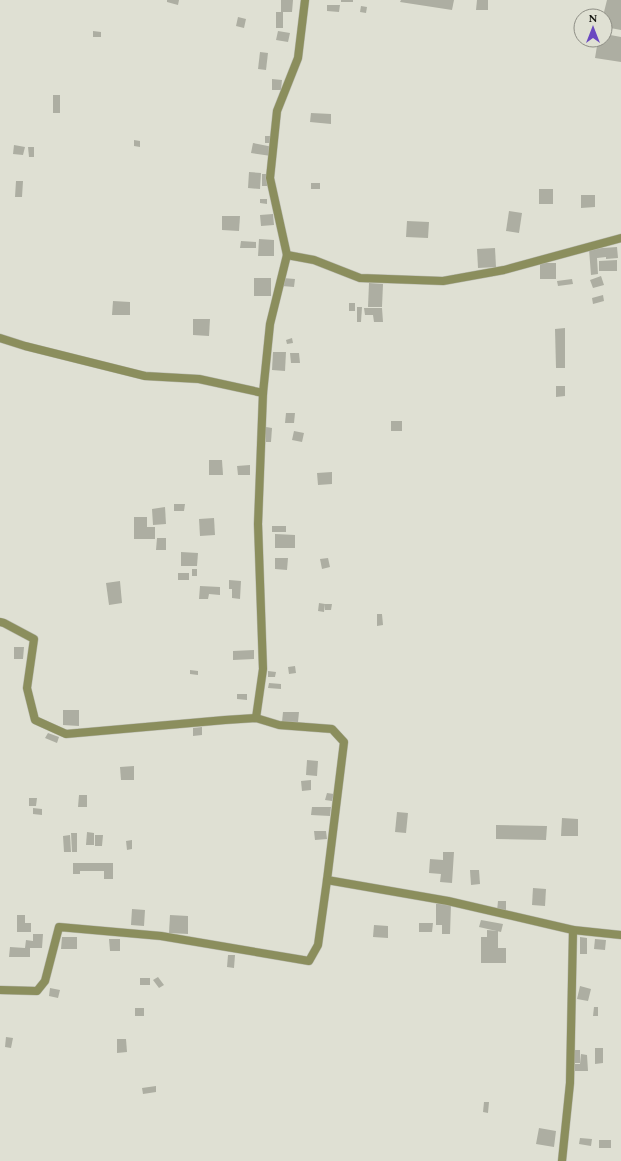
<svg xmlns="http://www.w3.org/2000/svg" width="621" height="1161" font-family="Spectral,serif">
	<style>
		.building { fill: #adaea2 }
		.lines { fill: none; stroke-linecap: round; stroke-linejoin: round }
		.minor-casing { stroke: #babbb0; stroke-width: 9 }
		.minor { stroke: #8b8e5d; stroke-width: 8 }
	</style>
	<rect width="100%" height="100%" fill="#dfe0d3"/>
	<g class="building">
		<path d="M167,0h12l-1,5 -11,-3z"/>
		<path d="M281,0h12l-1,12h-9v16h-7v-16h5z"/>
		<rect x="341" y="0" width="12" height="2"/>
		<path d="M401,0h53l-2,10 -52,-8z"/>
		<path d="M477,0h11v10h-12z"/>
		<path d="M607,0h14v30l-16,-3v-11h-2z"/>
		<path d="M327,5h13l-1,7 -12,-1z"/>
		<path d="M361,6l6,1 -1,6 -6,-1z"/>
		<path d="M238,17l8,2 -2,9 -8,-2z"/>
		<path d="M93,31l8,1v5h-8z"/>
		<path d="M278,31l12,2 -2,9 -12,-2z"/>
		<path d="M605,34l16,3v25l-26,-4 3,-18h7z"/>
		<path d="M260,52l8,1 -2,17 -8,-1z"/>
		<path d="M272,79l10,1 -1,10h-9z"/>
		<rect x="53" y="95" width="7" height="18"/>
		<path d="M311,113l20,1v10l-21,-2z"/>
		<rect x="265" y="136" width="7" height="7"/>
		<path d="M134,140l6,1v6l-6,-1z"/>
		<path d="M253,143l20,4 -2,9 -20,-3z"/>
		<path d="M14,145l11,2 -2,8 -10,-1z"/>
		<path d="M28,147h6v10h-5z"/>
		<path d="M249,172l12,1 -1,16 -12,-1z"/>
		<rect x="262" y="174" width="5" height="12"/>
		<path d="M16,181h7l-1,16h-7z"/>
		<rect x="311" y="183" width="9" height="6"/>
		<rect x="539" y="189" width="14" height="15"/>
		<path d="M581,195h14v12l-14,1z"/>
		<path d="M260,199h7v5l-7,-1z"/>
		<path d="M509,211l13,2 -3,20 -13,-2z"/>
		<path d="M273,214l1,11 -13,1 -1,-11z"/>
		<path d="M222,216h18l-1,15 -17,-1z"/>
		<path d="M407,221l22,1 -1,16 -22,-1z"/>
		<path d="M259,239l15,1v16h-16z"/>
		<path d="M241,241l15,1v6h-16z"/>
		<path d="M617,247l1,11 -12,1v-2l-9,1 1,16 -7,1 -2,-26z"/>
		<path d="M495,248l1,19 -18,1 -1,-19z"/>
		<path d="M617,260v11h-18v-10z"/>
		<rect x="540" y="263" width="16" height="16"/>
		<path d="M601,276l3,9 -11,3 -3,-8z"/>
		<rect x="254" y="278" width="17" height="18"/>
		<path d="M283,278l12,1 -1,8 -12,-1z"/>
		<path d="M572,279l1,5 -15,2 -1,-5z"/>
		<path d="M369,283l14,1 -1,23h-14z"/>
		<path d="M603,295l1,6 -11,3 -1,-6z"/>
		<path d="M113,301l17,1v13h-18z"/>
		<rect x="349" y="303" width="6" height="8"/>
		<path d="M357,307h5l-1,15h-4z"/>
		<path d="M364,308h18l1,14h-9l-1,-7h-8z"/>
		<path d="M193,319h17l-1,17 -16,-1z"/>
		<path d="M565,328v40h-9l-1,-39z"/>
		<path d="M292,338l1,5 -6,1 -1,-4z"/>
		<path d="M273,352h13l-1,19 -13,-1z"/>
		<path d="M290,353h9l1,10h-9z"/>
		<path d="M556,386h9v10l-9,1z"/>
		<path d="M286,413h9l-1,10h-9z"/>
		<rect x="391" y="421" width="11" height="10"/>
		<path d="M266,427l6,1 -1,14h-5z"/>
		<path d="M294,431l10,2 -2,9 -10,-2z"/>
		<path d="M209,460h13l1,15h-14z"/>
		<path d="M250,465v10h-12l-1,-9z"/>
		<path d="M332,472v12l-14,1 -1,-12z"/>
		<path d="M174,504h11l-1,7h-10z"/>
		<path d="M165,507l1,17 -13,1 -1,-16z"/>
		<path d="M134,517h13v10h8v12h-21z"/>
		<path d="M214,518l1,17 -15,1 -1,-17z"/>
		<rect x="272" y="526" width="14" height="6"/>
		<path d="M275,534l20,1v13h-20z"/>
		<path d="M157,538h9v12h-10z"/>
		<path d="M181,552l17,1 -1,13h-16z"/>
		<path d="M275,558h13l-1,12 -12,-1z"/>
		<path d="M328,558l2,9 -8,2 -2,-10z"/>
		<rect x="192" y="569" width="5" height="7"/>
		<rect x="178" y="573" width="11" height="7"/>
		<path d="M229,580l12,1 -1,18 -8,-1v-9h-3z"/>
		<path d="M120,581l2,22 -13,2 -3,-22z"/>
		<path d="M200,586l20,1v8l-11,-1 -1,5h-9z"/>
		<path d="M319,603l6,1 -1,8 -6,-1z"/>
		<path d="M325,604h7l-1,6h-6z"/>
		<path d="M377,614h5l1,11 -6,1z"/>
		<path d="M14,647h10l-1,12h-9z"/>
		<path d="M254,650v9l-21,1v-9z"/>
		<path d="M295,666l1,7 -7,1 -1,-7z"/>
		<path d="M190,670l8,1v4l-8,-1z"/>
		<path d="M268,671l8,1 -1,5h-7z"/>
		<path d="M269,683l12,1v5l-13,-1z"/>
		<path d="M237,694h10v6l-10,-1z"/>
		<path d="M63,710h16v16l-16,-1z"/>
		<path d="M283,712h16l-1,10h-16z"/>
		<path d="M202,727v8l-9,1v-8z"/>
		<path d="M48,733l11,4 -2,6 -12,-5z"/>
		<path d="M307,760l11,1 -1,15 -11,-1z"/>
		<path d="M134,766v14h-13l-1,-13z"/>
		<path d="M311,780v10l-9,1 -1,-10z"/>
		<path d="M327,793l7,1 -2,7 -7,-1z"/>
		<path d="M79,795h8v12h-9z"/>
		<path d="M29,798h8l-1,8h-7z"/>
		<path d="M312,807h19l-1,9 -19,-1z"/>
		<path d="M33,808l9,1v6l-9,-1z"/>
		<path d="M397,812l11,1 -2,20 -11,-1z"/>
		<path d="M562,818l16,1v17h-17z"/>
		<path d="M496,825l51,1 -1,14 -50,-1z"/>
		<path d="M314,831h12l1,8 -12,1z"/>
		<path d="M87,832l7,1v12h-8z"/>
		<path d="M71,833h6v19h-5z"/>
		<path d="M70,835l1,17h-7l-1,-16z"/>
		<path d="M95,835h8l-1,11h-7z"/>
		<path d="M132,840v9l-5,1 -1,-9z"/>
		<path d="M443,852h11l-2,31 -12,-1 1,-8 -12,-1 1,-14 13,1z"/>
		<path d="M73,863h40v16h-9v-8h-24v3h-7z"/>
		<path d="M470,870h9l1,14 -9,1z"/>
		<path d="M533,888l13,1 -1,17 -13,-1z"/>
		<path d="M498,901h8v10h-9z"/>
		<path d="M436,904h15l-1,30h-8v-9h-6z"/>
		<path d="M132,909l13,1 -1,16 -13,-1z"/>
		<path d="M17,915h8v8h6v9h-14z"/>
		<path d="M170,915l18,1v18l-19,-1z"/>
		<path d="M481,920l22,4 -2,8 -22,-5z"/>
		<path d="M419,923h14l-1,9h-13z"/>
		<path d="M374,925l14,1v12l-15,-1z"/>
		<path d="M487,930l11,1v17h8v15h-25v-26h6z"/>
		<path d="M33,934h10l-1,14h-12v9h-21l1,-10 15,1 1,-8 7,1z"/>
		<path d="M62,937h15v12h-16z"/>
		<path d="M580,937l7,1v16h-7z"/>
		<path d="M109,939h11v12h-10z"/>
		<path d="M595,939l11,1 -1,10 -11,-1z"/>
		<path d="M228,955h7l-1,13 -7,-1z"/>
		<path d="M158,977l6,8 -5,3 -6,-8z"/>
		<rect x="140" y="978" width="10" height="7"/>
		<path d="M580,986l11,3 -3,12 -11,-2z"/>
		<path d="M50,988l10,2 -2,8 -9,-2z"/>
		<path d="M594,1007h4v9h-5z"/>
		<rect x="135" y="1008" width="9" height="8"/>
		<path d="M6,1037l7,1 -2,10 -6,-1z"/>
		<path d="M117,1039h9l1,13 -10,1z"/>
		<path d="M595,1048h8v15l-8,1z"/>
		<rect x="573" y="1050" width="7" height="13"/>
		<path d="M581,1054l6,1 1,16h-13v-7h5z"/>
		<path d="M156,1086v6l-13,2 -1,-6z"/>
		<path d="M484,1102h5l-1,11 -5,-1z"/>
		<path d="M539,1128l17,3 -2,16 -18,-3z"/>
		<path d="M580,1138l12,1 -1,7 -12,-2z"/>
		<rect x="599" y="1140" width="12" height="8"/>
	</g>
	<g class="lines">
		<defs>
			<g id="minor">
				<path d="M287,255l-17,-77 7,-67 21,-53 7,-58"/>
				<path d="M0,338l25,8 120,30 54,3 64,14"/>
				<path d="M0,622l4,1 30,16 -7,49 8,32 31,14 159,-14 31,-2 23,7 53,4 12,13 -17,138 121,21 125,29 48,5"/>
				<path d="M256,718l7,-49 -5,-145 5,-131 7,-69 17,-69 27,5 46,18 83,3 61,-11 117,-32"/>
				<path d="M0,990l37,1 8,-10 14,-54 102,9 148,25 9,-16 9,-65"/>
				<path d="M562,1161l8,-78 3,-153"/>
			</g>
		</defs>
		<use href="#minor" class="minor-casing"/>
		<use href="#minor" class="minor"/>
	</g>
	<g transform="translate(593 28)"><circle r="19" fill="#dfe0d3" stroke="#8e8e85"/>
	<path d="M0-3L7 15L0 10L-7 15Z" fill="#6a48c1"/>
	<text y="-6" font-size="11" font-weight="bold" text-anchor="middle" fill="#141410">N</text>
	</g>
</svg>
